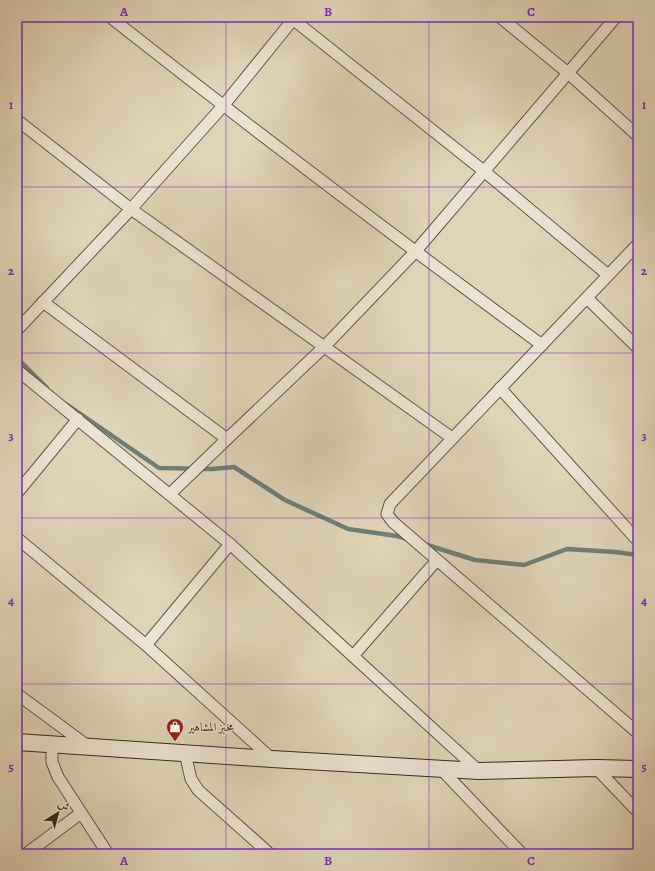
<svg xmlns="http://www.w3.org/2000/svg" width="655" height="871" font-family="Alegreya,Amiri,serif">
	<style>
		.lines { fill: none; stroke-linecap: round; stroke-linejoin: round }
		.stream { stroke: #6f7f77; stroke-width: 4.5 }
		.street-casing { stroke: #625443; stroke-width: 13 }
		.secondary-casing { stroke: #38291c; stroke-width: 18 }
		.street { stroke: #ebe3d1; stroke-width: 11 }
		.secondary { stroke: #ebe3d1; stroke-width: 16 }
		.grid { fill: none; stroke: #7b2cbf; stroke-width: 1; stroke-opacity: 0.55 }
		.labels { text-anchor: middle; stroke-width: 3; stroke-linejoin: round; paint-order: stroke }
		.poi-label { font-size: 12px; fill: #38291c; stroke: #ebe3d1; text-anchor: start }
		.neatline { fill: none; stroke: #7b2cbf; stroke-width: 1.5 }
		.grid-label { font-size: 13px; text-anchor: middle; font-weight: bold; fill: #7b2cbf }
	</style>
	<rect width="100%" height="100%" fill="#e0d4b8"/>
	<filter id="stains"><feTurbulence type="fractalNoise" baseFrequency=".005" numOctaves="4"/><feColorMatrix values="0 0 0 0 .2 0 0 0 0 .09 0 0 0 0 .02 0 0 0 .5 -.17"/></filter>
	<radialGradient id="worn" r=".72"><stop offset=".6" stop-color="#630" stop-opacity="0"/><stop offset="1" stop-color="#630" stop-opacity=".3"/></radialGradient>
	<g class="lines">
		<g class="stream">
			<path d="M17,358l30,30"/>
			<path d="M66,404l93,64 53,1 22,-2 51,33 63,29 49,7 11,3"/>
			<path d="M424,544l51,16 49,5 43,-16 48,3 23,3"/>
		</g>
		<defs>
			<g id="street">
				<path d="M110,17c142,112 286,221 432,328"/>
				<path d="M290,17l195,155 123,103"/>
				<path d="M500,17l68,56 70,63"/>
				<path d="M17,120l114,89 321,229"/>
				<path d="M638,244l-248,260 -3,10 6,8 245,211"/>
				<path d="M587,298l51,50"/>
				<path d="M43,302l184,137 97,-92 91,-95 201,-235"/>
				<path d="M17,330l114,-121 92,-103 72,-89"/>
				<path d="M17,370l213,174 249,227"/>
				<path d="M500,388l138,153"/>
				<path d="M17,493l61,-74"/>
				<path d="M170,494l57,-55"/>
				<path d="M17,538l129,107 126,114"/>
				<path d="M146,645l84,-101"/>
				<path d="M353,656l84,-96"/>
				<path d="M17,694l72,53"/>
				<path d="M52,744v18l6,15 50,77"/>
				<path d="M185,753l6,26 7,11 72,64"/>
				<path d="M440,768l82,86"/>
				<path d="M596,768l42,44"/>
				<path d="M26,854l55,-41"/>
			</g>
			<path id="secondary" d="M17,742l255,17 207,12 117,-3 42,1"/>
		</defs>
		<use href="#street" class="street-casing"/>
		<use href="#secondary" class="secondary-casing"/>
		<use href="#street" class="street"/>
		<use href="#secondary" class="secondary"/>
	</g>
	<path class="grid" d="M226,17v837M429,17v837M17,187h621M17,353h621M17,518h621M17,684h621"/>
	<defs>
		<symbol id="shop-pin" viewBox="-11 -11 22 30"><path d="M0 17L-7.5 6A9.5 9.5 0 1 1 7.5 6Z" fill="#8f2418" stroke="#ebe3d1"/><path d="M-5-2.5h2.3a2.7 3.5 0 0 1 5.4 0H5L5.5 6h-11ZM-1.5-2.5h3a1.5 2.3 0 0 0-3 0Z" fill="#fff"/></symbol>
	</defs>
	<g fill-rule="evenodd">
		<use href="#shop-pin" x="165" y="717" width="20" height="27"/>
	</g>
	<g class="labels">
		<g class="poi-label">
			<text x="188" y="731">مخبز المشاهير</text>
		</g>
	</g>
	<rect width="655" height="871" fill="none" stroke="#e0d4b8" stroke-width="44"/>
	<g transform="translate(58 813) rotate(37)" stroke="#ebe3d1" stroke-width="3" paint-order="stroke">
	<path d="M0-3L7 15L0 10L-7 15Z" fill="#38291c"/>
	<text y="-6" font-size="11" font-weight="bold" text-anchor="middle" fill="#38291c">ش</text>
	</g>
	<rect x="22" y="22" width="611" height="827" class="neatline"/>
	<g class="grid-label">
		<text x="124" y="16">A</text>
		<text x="328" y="16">B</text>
		<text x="531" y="16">C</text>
		<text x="11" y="109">1</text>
		<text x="644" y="109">1</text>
		<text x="11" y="275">2</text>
		<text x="644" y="275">2</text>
		<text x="11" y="440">3</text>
		<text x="644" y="440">3</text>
		<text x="11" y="605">4</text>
		<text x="644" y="605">4</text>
		<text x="11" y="771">5</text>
		<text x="644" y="771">5</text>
		<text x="124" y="865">A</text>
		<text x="328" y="865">B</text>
		<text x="531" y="865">C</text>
	</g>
	<rect width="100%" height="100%" filter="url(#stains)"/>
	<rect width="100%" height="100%" fill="url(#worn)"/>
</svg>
